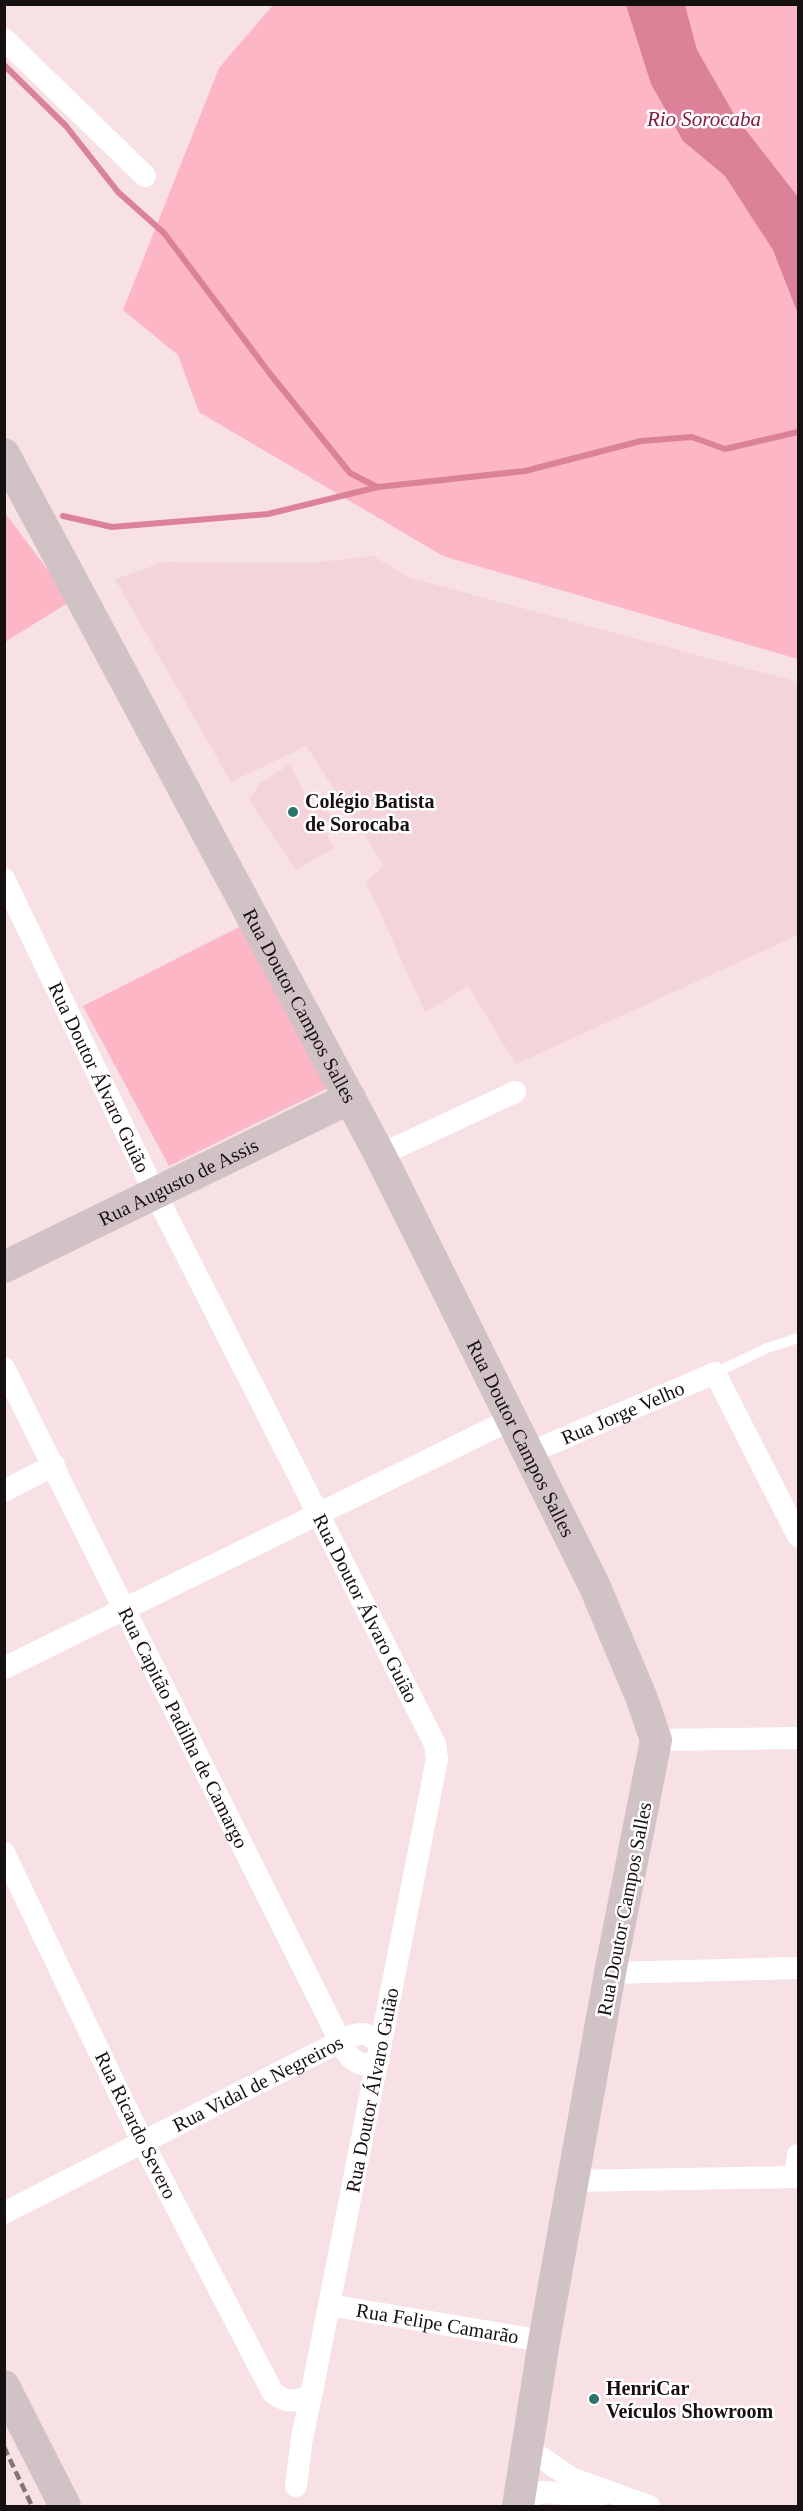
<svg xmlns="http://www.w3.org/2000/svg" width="803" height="2511" font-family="'Times New Roman',serif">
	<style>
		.built { fill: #f3d4da }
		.green { fill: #fcb6c6 }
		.water { fill: #db8298 }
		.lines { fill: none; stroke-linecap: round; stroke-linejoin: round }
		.stream { stroke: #db8298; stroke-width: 6 }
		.lane { stroke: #fff; stroke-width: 10 }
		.street { stroke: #fff; stroke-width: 22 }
		.secondary { stroke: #d0c2c5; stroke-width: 32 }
		.rail { stroke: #847578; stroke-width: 4.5; stroke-dasharray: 9 4.5; stroke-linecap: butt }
		.poi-dot { fill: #2d746c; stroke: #fff; stroke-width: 2 }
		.labels { text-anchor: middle; stroke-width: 5; stroke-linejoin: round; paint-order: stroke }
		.poi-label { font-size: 20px; font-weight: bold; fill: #171011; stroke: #fff; text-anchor: start }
		.street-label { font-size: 20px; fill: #171011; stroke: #fff }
		.water-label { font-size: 21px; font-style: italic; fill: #851b41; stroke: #fff }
	</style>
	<rect width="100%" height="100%" fill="#f7e1e5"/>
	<g class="built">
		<path d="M373,556l37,22 388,104v253l-282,129 -48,-78 -43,26 -59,-130 18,-16 -78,-120 -75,36 -116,-203 49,-17 146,1z"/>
		<path d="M290,764l21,41 10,-6 12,19 -11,7 12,23 -38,22 -47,-70 10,-16z"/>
	</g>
	<g class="green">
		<path d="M273,5h525v654l-355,-103 -244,-144 -21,-57 -55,-45 96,-242z"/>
		<path d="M5,513l66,88 -66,41z"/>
		<path d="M243,925l85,163 -159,78 -86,-160z"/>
	</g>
	<path class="water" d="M626,5h59l12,45 38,66 63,81v117l-25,-64 -48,-74 -42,-35 -32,-57z"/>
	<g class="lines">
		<g class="stream">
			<path d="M4,65l62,61 52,66 46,41 107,142 79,98 27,14"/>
			<path d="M63,516l49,11 156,-13 110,-27 147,-16 116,-30 51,-4 33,12 73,-17"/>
		</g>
		<path class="lane" d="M715,1373l52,-25 31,-10"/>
		<g class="street">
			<path d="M4,39l141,137"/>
			<path id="s1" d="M4,879l151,314 280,551 2,15 -6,31 -120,606c-16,6 -24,7 -38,-3l-131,-252 -138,-288"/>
			<path d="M380,1155l135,-63"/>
			<path id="s2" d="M4,1368l336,673c7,13 11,21 26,24l13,-6"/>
			<path id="s3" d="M529,1453l186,-80 83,163"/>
			<path d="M4,1491l50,-26"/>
			<path d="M4,1668l508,-249"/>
			<path d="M656,1740l142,-2"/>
			<path d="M610,1973l188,-5"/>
			<path d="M795,2177l3,-22"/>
			<path d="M573,2181l225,-4"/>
			<path id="s4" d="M4,2213l345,-176c14,-6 22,-3 32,9"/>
			<path id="s5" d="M329,2305l215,36"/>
			<path d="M529,2449l42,29 78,28"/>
			<path d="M296,2486l6,-48 9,-42"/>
			<path d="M520,2498l23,-6 55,5"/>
		</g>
		<g class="secondary">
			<path id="s6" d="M4,454l376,701 215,432 47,112 14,41 -46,233 -66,368 -26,165"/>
			<path id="s7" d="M4,1267l346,-169"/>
			<path d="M4,2386l61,120"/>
		</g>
		<path class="rail" d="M4,2447l28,59"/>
	</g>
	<g class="poi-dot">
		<circle cx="293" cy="812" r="6"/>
		<circle cx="594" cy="2399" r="6"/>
	</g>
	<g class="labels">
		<g class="poi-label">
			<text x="305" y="808">Colégio Batista<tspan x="305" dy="23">de Sorocaba</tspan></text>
			<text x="606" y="2395">HenriCar<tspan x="606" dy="23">Veículos Showroom</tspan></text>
		</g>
		<g class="street-label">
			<text dy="7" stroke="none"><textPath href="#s6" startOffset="626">Rua Doutor Campos Salles</textPath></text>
			<text dy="7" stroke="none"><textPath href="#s1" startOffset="220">Rua Doutor Álvaro Guião</textPath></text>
			<text dy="7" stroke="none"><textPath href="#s7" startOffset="194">Rua Augusto de Assis</textPath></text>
			<text dy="7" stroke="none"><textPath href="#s3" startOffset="102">Rua Jorge Velho</textPath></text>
			<text dy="7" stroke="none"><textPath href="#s6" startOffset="1112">Rua Doutor Campos Salles</textPath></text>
			<text dy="7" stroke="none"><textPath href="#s1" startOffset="814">Rua Doutor Álvaro Guião</textPath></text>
			<text dy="7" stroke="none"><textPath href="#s2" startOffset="402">Rua Capitão Padilha de Camargo</textPath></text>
			<text transform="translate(624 1909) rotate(-79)" y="7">Rua Doutor Campos Salles</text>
			<text dy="7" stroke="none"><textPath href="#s4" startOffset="285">Rua Vidal de Negreiros</textPath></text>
			<text transform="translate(372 2090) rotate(-79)" y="7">Rua Doutor Álvaro Guião</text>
			<text transform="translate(136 2125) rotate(64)" y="7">Rua Ricardo Severo</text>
			<text dy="7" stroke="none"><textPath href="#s5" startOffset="110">Rua Felipe Camarão</textPath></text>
		</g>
		<g class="water-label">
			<text x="704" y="126">Rio Sorocaba</text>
		</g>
	</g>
	<rect width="803" height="2511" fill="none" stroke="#171011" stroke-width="12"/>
</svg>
